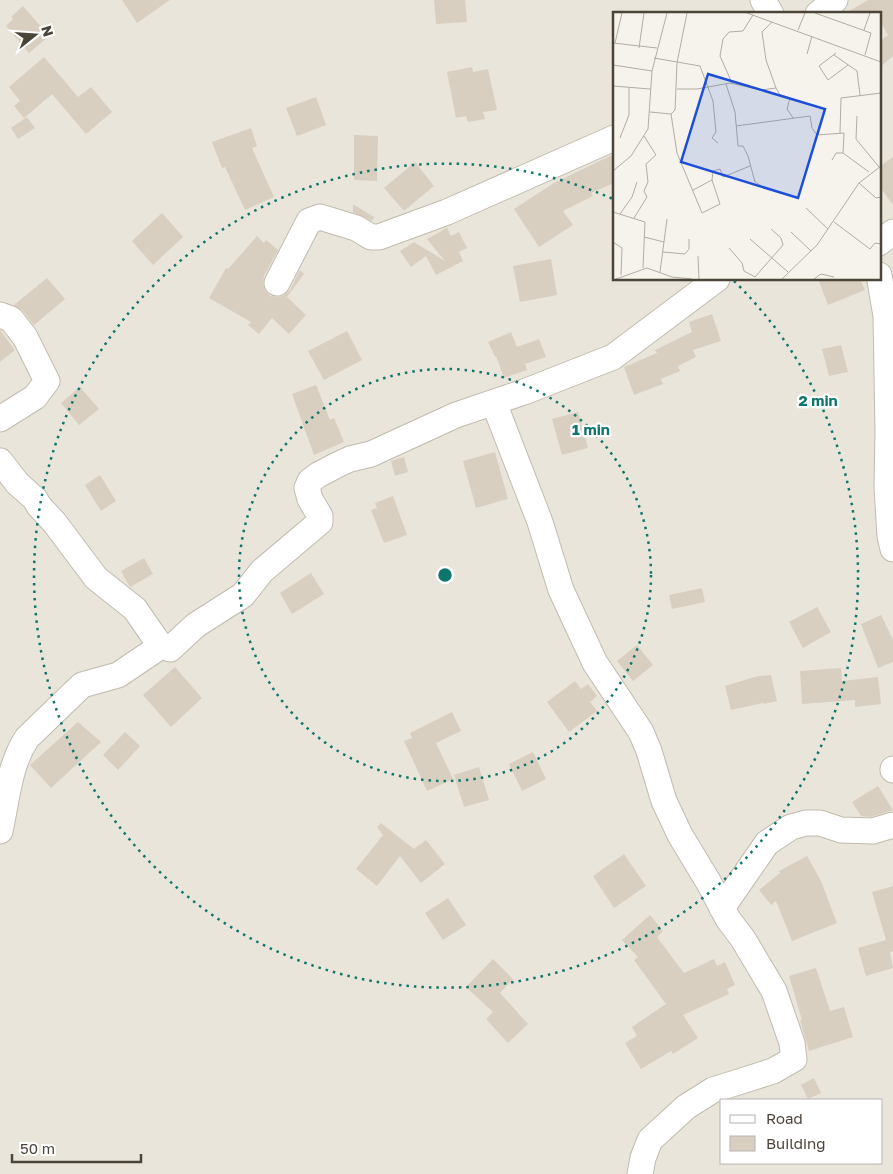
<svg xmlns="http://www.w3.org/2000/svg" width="893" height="1174" font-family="'Golos Text',sans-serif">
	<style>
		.residential { fill: #eae5da; fill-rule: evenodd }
		.building { fill: #d8cfc1 }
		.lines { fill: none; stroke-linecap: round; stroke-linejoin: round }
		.minor-casing { stroke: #c2bbae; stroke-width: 27 }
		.minor { stroke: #fff; stroke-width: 25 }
		.ring { fill: none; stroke: #0f766e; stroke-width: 2.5; stroke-dasharray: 2.5 5 }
		.inset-road { fill: none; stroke: #b2ada4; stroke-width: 1 }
		.view { fill: #1d4ed8; fill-opacity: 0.15; stroke: #1d4ed8; stroke-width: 2.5 }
		.inset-edge { fill: none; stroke: #4b4439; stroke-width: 2.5 }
		.centre { fill: #0f766e; stroke: #fff; stroke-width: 2.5 }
		.ring-label { font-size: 15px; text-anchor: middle; font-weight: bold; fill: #0f766e; stroke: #fff; stroke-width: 4.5; stroke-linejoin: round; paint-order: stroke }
	</style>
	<rect width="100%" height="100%" fill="#f6f3ec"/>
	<path class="residential" d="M0,0h893v1174h-893zM614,14h265v265h-265zM722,1100h160v63h-160z"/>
	<g class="building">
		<path d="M122,0h48l-33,23z"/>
		<path d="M434,0h31l2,22 -31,2z"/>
		<path d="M868,0h25v56l-14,12v-26l9,-7 -9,-15v-6h-35z"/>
		<path d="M23,6l26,30 -20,17 -23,-27 7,-7 -2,-2z"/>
		<path d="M44,57l34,40 13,-10 21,25 -26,22 -34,-40 -28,24 -10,-12 6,-5 -11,-14z"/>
		<path d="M472,67l1,5 15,-3 9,41 -14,2 2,7 -17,3 -2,-6 -10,2 -9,-46z"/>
		<path d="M316,97l10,28 -29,11 -11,-28z"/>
		<path d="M27,117l8,11 -17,11 -7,-11z"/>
		<path d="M251,128l6,18 -5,2 22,49 -29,13 -20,-43 -3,1 -10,-26z"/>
		<path d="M354,135l24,1 -1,45 -23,-1z"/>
		<path d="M614,154v29l-23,10 2,3 -30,15 10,14 -34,22 -25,-38 40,-26z"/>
		<path d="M893,157v48l-14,-19v-19z"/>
		<path d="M415,162l19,24 -30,25 -20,-23z"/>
		<path d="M353,204l21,13 -2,4 -19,-9z"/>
		<path d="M162,213l21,24 -30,28 -21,-24z"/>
		<path d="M447,228l4,8 8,-4 8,16 -8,4 4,9 -27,14 -10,-19 -15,11 -11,-16 14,-9 31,19 -18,-22z"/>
		<path d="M257,236l7,7 2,-3 12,10 -14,26 -1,7 2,7 5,6 7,1 7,-2 6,-5 10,-20 4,4 -17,23 19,18 -17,19 -17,-16 -13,16 -11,-9 3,-3 -42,-24 17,-30 2,1z"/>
		<path d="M551,259l6,36 -37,7 -7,-36z"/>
		<path d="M47,278l18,21 -31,26 -12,-15 -8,-5z"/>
		<path d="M818,279h42l5,11 -37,15z"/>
		<path d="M712,314l9,27 -28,9 3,7 -18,9 2,5 -19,8 2,5 -29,11 -10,-28 33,-14 -2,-3 37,-18 -3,-10z"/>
		<path d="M0,330l15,20 -15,12z"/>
		<path d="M347,331l15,29 -38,20 -16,-29z"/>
		<path d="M511,332l6,15 22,-8 7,18 -21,7 2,6 -23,8 -8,-22 -1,1 -7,-15z"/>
		<path d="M841,345l7,27 -19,4 -7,-27z"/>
		<path d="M316,385l14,35 4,-2 10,24 -30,13 -22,-61z"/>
		<path d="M80,387l19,22 -20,16 -18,-22z"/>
		<path d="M578,412l10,36 -26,7 -10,-36z"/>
		<path d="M495,452l13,47 -32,9 -13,-47z"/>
		<path d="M404,457l4,15 -13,4 -4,-15z"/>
		<path d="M100,475l16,26 -15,10 -16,-26z"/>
		<path d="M393,496l14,39 -23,8 -13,-33 6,-2 -2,-5z"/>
		<path d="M144,558l9,16 -23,13 -9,-16z"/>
		<path d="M311,573l13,21 -32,20 -12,-21z"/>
		<path d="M702,588l3,14 -33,7 -3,-14z"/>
		<path d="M817,607l14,25 -28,16 -14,-26z"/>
		<path d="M881,615l12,25v22l-15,6 -17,-44z"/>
		<path d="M637,645l16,20 -20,16 -16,-20z"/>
		<path d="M175,667l27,31 -31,29 -28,-32z"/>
		<path d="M841,668l1,13 36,-4 3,27 -26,3v-7l-53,4 -2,-33z"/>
		<path d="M771,675l6,26 -13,3 -1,-1 -32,7 -6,-24 33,-10z"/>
		<path d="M575,681l6,8 7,-5 9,12 -7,6 7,9 -28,21 -22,-30z"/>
		<path d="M452,712l9,19 -25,12 17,36 -26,12 -23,-50 8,-3 -2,-5z"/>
		<path d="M78,722l23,20 -50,46 -21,-23z"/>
		<path d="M125,732l15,14 -22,24 -15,-15z"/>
		<path d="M533,752l13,27 -24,12 -13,-27z"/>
		<path d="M479,767l10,33 -25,7 -10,-32z"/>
		<path d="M878,786l15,24 -22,7 -10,-1 -9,-14z"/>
		<path d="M381,823l33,26 12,-9 19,24 -24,19 -21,-27 -23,30 -21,-17 27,-34 -6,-8z"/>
		<path d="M624,854l22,32 -32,22 -21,-32z"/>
		<path d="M807,856l14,25 16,42 -45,18 -16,-40 -5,4 -12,-15 21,-17 -1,-2z"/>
		<path d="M893,886v65l-3,1 3,16 -27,8 -8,-28 28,-8 -14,-48z"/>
		<path d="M448,898l18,27 -23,15 -18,-27z"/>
		<path d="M650,915l13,16 -6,6 27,36 30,-14 3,7 8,-4 10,23 -8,4 2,5 -46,21 15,23 -25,16 -2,-3 -30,18 -16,-26 12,-7 -5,-9 34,-23 -32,-44 4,-3 -16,-17z"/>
		<path d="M493,959l20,20 -13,14 28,31 -20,19 -22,-24 7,-7 -27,-25z"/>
		<path d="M816,968l14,43 14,-4 9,30 -44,14 -9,-31h2l-13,-44z"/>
		<path d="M814,1078l7,15 -13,6 -7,-14z"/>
	</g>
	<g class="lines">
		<defs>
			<g id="minor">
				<path d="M763,0l8,14"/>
				<path d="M818,14l17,-14"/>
				<path d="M879,243l14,-11"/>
				<path d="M879,275l7,41 2,115 -1,56 3,49 3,13"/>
				<path d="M277,283l32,-62 11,-4 36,11 15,9h8l68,-25 167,-74"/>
				<path d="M0,315l11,4 14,18 22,44 -12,16 -35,22"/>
				<path d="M494,403l46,119 21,68 34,73 46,69 8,19 15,50 16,34 29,48 19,36 15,20 31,52 18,52 2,16 -21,12 -60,19 -27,17 -36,33 -7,18 -3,16"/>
				<path d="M0,461l18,23 17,15 4,7 15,16 42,56 39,31 20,29 6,8 9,3 26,-24 47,-30 19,-24 58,-49v-6l-10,-17 -3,-11 3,-7 8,-6 19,-10 13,-6 21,-5 85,-39 68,-23 89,-35 104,-78"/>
				<path d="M893,769v1"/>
				<path d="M0,831c7,-31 9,-66 27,-93l55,-53 36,-10 43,-29"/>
				<path d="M722,908l45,-65 24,-16 15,-4h14l21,7 32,1 20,-6"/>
			</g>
		</defs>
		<use href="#minor" class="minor-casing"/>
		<use href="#minor" class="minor"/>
	</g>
	<g class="ring">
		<circle cx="445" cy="575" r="206"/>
		<path d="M734 281A412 412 0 1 1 613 199"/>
	</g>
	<g transform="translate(613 12)">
		<rect width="268" height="268" fill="#f6f3ec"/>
		<path class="inset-road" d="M134,1l134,49M202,1l56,20 -6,22M159,10l-10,10 4,28 10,28 4,7 10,3 -3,11 6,9M185,18l7,-17M251,18l6,-17M0,31l44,5M2,31l7,-30M26,36l5,-35M223,41l-17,13 9,14 20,-15M194,42l5,-18M221,43l23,16 3,24M41,46l46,8 13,35 3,31 -4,6 6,5M0,53l39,6M119,71l-12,-27 3,-17 6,-7 14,-1 10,-16M113,72l9,28 3,34h5l5,10 7,26 10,6M0,74l37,3M64,77h20l33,-6 31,7 15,-2M37,100l21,2M58,102l6,39 25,60 18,-9 -8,-24 1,-9 7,-2 3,8 27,-11M58,102l4,-4 2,-47 10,-50M244,104l-1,23 23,28M123,114l74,-10 2,12 5,7 27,-2 -1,20 26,19M227,121l1,-35 40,-5M7,126l9,-23v-27M219,148l4,-7h7M0,159l18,-15 17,-27 4,-58 15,-58M246,171l17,15 5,-1M80,178l19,-10M193,196l22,21M0,200l32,10 -2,46M7,202l12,-17 5,-15M21,206l13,-21 -3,-6 4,-9 -2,-18 10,-9 -12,-19M221,210l36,27 5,-6 6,1M178,220l20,19M31,225l20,5M137,227l38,33M0,230l9,6 -1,27M116,236l13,15 2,8 11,6 28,-32 -2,-7 -10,-9M50,240l22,2 4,-5v-10M85,244l1,23M47,260l7,-53M3,267l31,-11 25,9 20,2M169,267l35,-34 42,-62 22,-17M201,267l7,-5 13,3"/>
		<path class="view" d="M95,62l117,35 -27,89 -117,-36z"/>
		<rect width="268" height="268" class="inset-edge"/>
	</g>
	<circle cx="445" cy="575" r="8" class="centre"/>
	<g class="ring-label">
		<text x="818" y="406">2 min</text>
		<text x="591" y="435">1 min</text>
	</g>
	<rect x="720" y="1099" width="162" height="65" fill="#ffffff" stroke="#b7b4b0"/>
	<rect x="730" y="1115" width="25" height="8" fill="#ffffff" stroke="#b7b4b0"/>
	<text x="766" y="1124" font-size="15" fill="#4b4439">Road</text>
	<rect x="730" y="1136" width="25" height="15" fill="#d8cfc1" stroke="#b7b4b0"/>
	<text x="766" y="1149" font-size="15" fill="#4b4439">Building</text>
	<g transform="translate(35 35) rotate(73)" stroke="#ffffff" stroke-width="4" paint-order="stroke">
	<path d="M0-4L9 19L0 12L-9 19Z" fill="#4b4439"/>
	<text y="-8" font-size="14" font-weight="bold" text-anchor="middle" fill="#4b4439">N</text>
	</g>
	<path d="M12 1154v8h129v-8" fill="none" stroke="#4b4439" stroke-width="2.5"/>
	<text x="20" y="1154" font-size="15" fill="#4b4439" stroke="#ffffff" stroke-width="4" paint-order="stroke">50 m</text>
</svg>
